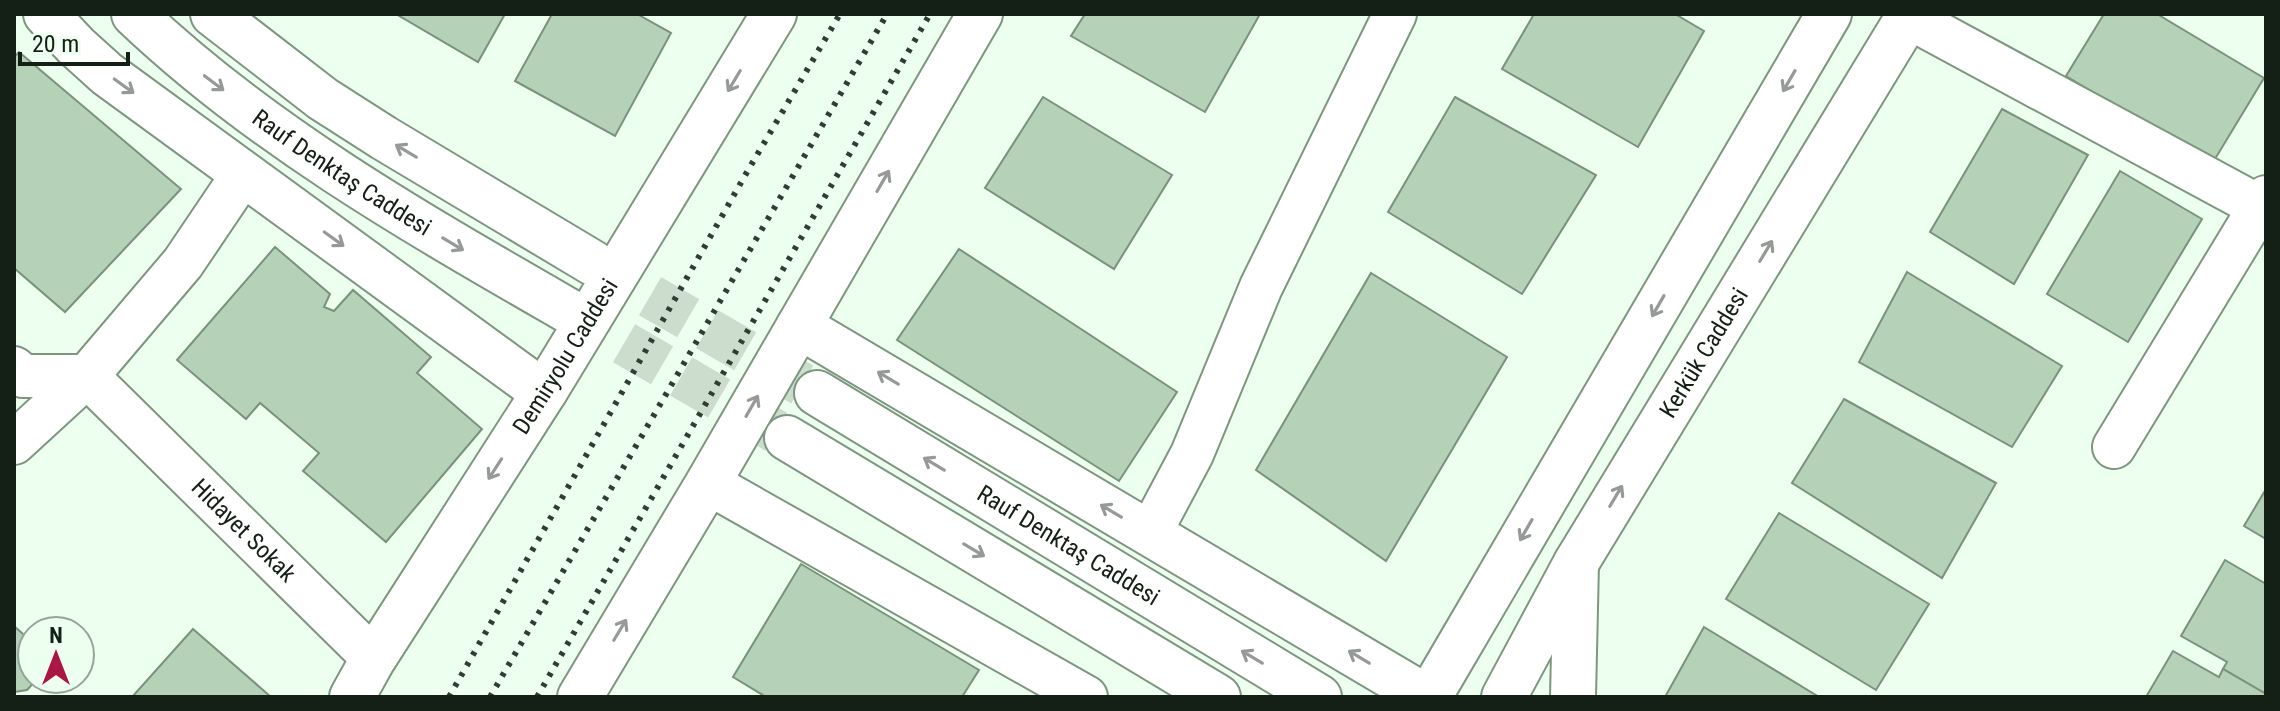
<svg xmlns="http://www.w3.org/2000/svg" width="2280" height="711" font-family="'Roboto Condensed',sans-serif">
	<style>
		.building { fill: #b5d1b7; stroke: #79937b; stroke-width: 2 }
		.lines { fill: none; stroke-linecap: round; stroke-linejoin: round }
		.primary-tunnel { stroke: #ccddcd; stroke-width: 44; stroke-dasharray: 44 22; stroke-linecap: butt }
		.street-casing { stroke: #7d977f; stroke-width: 46 }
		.secondary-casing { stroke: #7d977f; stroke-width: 48 }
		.primary-casing { stroke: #7d977f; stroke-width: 48 }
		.street { stroke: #fff; stroke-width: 42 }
		.secondary { stroke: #fff; stroke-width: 44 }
		.primary { stroke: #fff; stroke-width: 44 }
		.rail { stroke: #313d32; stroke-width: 6; stroke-dasharray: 4 8; stroke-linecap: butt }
		.oneway { stroke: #959a96 }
		.labels { text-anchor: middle; stroke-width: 7; stroke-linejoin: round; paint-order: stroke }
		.street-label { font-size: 24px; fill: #141f15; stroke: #edffee }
	</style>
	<rect width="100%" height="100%" fill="#edffee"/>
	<g class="building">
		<path d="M396,14h109l-27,48z"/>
		<path d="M552,14h85l34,19 -56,103 -100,-55z"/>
		<path d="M1085,14h175l-55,98 -134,-76z"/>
		<path d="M1534,14h141l29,17 -66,116 -136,-78z"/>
		<path d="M2104,14h53l107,64 -52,86 -146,-88z"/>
		<path d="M19,52l162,137 -116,123 -51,-44v-211z"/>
		<path d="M1043,97l129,78 -58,94 -129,-81z"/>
		<path d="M1455,97l141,78 -74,119 -134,-82z"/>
		<path d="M2002,109l86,46 -74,129 -84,-52z"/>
		<path d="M2120,171l82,48 -74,123 -81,-48z"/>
		<path d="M275,247l55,47 -6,13 10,4 19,-21 78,67 -14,16 65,56 -96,113 -83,-71 16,-18 -59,-50 -14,16 -69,-59z"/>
		<path d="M959,249l218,143 -58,89 -222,-141z"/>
		<path d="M1907,272l155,94 -50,81 -153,-85z"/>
		<path d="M1371,273l136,84 -121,204 -130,-91z"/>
		<path d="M1844,399l152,84 -54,95 -150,-95z"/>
		<path d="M2266,489v50l-22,-13z"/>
		<path d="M1779,513l150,91 -53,86 -150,-91z"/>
		<path d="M2225,560l41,24v110l-43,-25 4,-7 -46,-26z"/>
		<path d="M801,564l178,106 -17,27h-196l-33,-20z"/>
		<path d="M14,626l18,16v37h5l-10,11 -13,2z"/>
		<path d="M1704,627l115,70h-154z"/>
		<path d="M193,629l78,68h-139z"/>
		<path d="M2173,651l46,26 4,-8 43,25v3h-120z"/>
	</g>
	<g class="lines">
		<g class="primary-tunnel">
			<path d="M593,263l224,130"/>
			<path d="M567,310l220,128"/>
		</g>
		<defs>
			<g id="street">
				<path d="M1913,14l-5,3 352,190"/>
				<path id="s1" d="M14,368l9,8h64l279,275 6,10"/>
				<path d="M14,443l73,-67 96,-113 60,-89"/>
				<path d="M2114,447l152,-250"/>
				<path d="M708,483l378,214"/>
				<path d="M1150,533l42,-79 69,-167 134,-273"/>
			</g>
			<g id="secondary">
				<path d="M799,326l627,371"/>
				<path id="s2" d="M352,697l20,-36 173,-270 229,-377"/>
				<path d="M580,697l128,-214 272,-469"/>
				<path d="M1429,697l400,-683"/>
				<path id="s3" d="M1504,697l72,-134 334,-549"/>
			</g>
			<g id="primary">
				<path d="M46,14l30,32 31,28 429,313 9,4"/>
				<path id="s4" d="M134,14c127,121 282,209 433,296"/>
				<path d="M213,14l110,85 61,39 209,125"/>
				<path id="s5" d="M817,393l502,304"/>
				<path d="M787,438l431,259"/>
				<path d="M1573,697l3,-134"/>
			</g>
		</defs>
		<use href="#street" class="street-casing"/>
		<use href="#secondary" class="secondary-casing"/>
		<use href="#primary" class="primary-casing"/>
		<use href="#street" class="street"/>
		<use href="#secondary" class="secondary"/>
		<use href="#primary" class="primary"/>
		<g class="rail">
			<path d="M449,697l298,-525 93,-158"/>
			<path d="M490,697l397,-683"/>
			<path d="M537,697l393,-683"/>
		</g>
	</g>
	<defs><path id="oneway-shaft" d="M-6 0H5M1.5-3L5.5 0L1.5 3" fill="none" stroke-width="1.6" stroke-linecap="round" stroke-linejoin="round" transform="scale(2)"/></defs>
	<g class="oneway">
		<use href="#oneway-shaft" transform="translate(734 81) rotate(121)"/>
		<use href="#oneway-shaft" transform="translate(1789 81) rotate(120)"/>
		<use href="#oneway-shaft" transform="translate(214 83) rotate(37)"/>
		<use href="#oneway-shaft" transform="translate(124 86) rotate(36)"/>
		<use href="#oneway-shaft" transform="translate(406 151) rotate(-149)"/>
		<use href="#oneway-shaft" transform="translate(883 181) rotate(-60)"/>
		<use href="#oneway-shaft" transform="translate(334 239) rotate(36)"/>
		<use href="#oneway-shaft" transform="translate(453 244) rotate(31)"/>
		<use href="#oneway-shaft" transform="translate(1766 251) rotate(-59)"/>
		<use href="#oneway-shaft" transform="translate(1658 306) rotate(120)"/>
		<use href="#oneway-shaft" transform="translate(888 378) rotate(-149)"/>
		<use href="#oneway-shaft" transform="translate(752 406) rotate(-60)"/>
		<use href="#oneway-shaft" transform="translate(934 464) rotate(-149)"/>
		<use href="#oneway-shaft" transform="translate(495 469) rotate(123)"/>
		<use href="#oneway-shaft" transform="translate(1616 496) rotate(-59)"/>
		<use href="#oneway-shaft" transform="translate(1111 511) rotate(-149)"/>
		<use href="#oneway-shaft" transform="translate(1526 530) rotate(120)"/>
		<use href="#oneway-shaft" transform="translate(974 550) rotate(31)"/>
		<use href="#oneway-shaft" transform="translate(620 630) rotate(-59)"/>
		<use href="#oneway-shaft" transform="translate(1252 657) rotate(-149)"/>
		<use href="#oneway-shaft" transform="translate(1359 657) rotate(-149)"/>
	</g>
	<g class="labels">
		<g class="street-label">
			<text dy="8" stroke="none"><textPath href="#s4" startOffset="262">Rauf Denktaş Caddesi</textPath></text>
			<text dy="8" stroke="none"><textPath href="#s3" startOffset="398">Kerkük Caddesi</textPath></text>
			<text dy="8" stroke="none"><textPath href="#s2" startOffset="402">Demiryolu Caddesi</textPath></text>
			<text dy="8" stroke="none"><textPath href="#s1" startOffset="296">Hidayet Sokak</textPath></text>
			<text dy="8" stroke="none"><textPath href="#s5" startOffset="294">Rauf Denktaş Caddesi</textPath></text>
		</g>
	</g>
	<rect width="2280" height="711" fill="none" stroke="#141f15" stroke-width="32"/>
	<g transform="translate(56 655)"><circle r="38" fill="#edffee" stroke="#96a597" stroke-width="2"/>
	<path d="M0-6L14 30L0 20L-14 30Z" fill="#ab1745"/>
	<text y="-12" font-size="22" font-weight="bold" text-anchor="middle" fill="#141f15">N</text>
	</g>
	<path d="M20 52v12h108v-12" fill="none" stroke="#141f15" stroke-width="4"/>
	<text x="32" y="52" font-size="24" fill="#141f15" stroke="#edffee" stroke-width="6" paint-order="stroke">20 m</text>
</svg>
